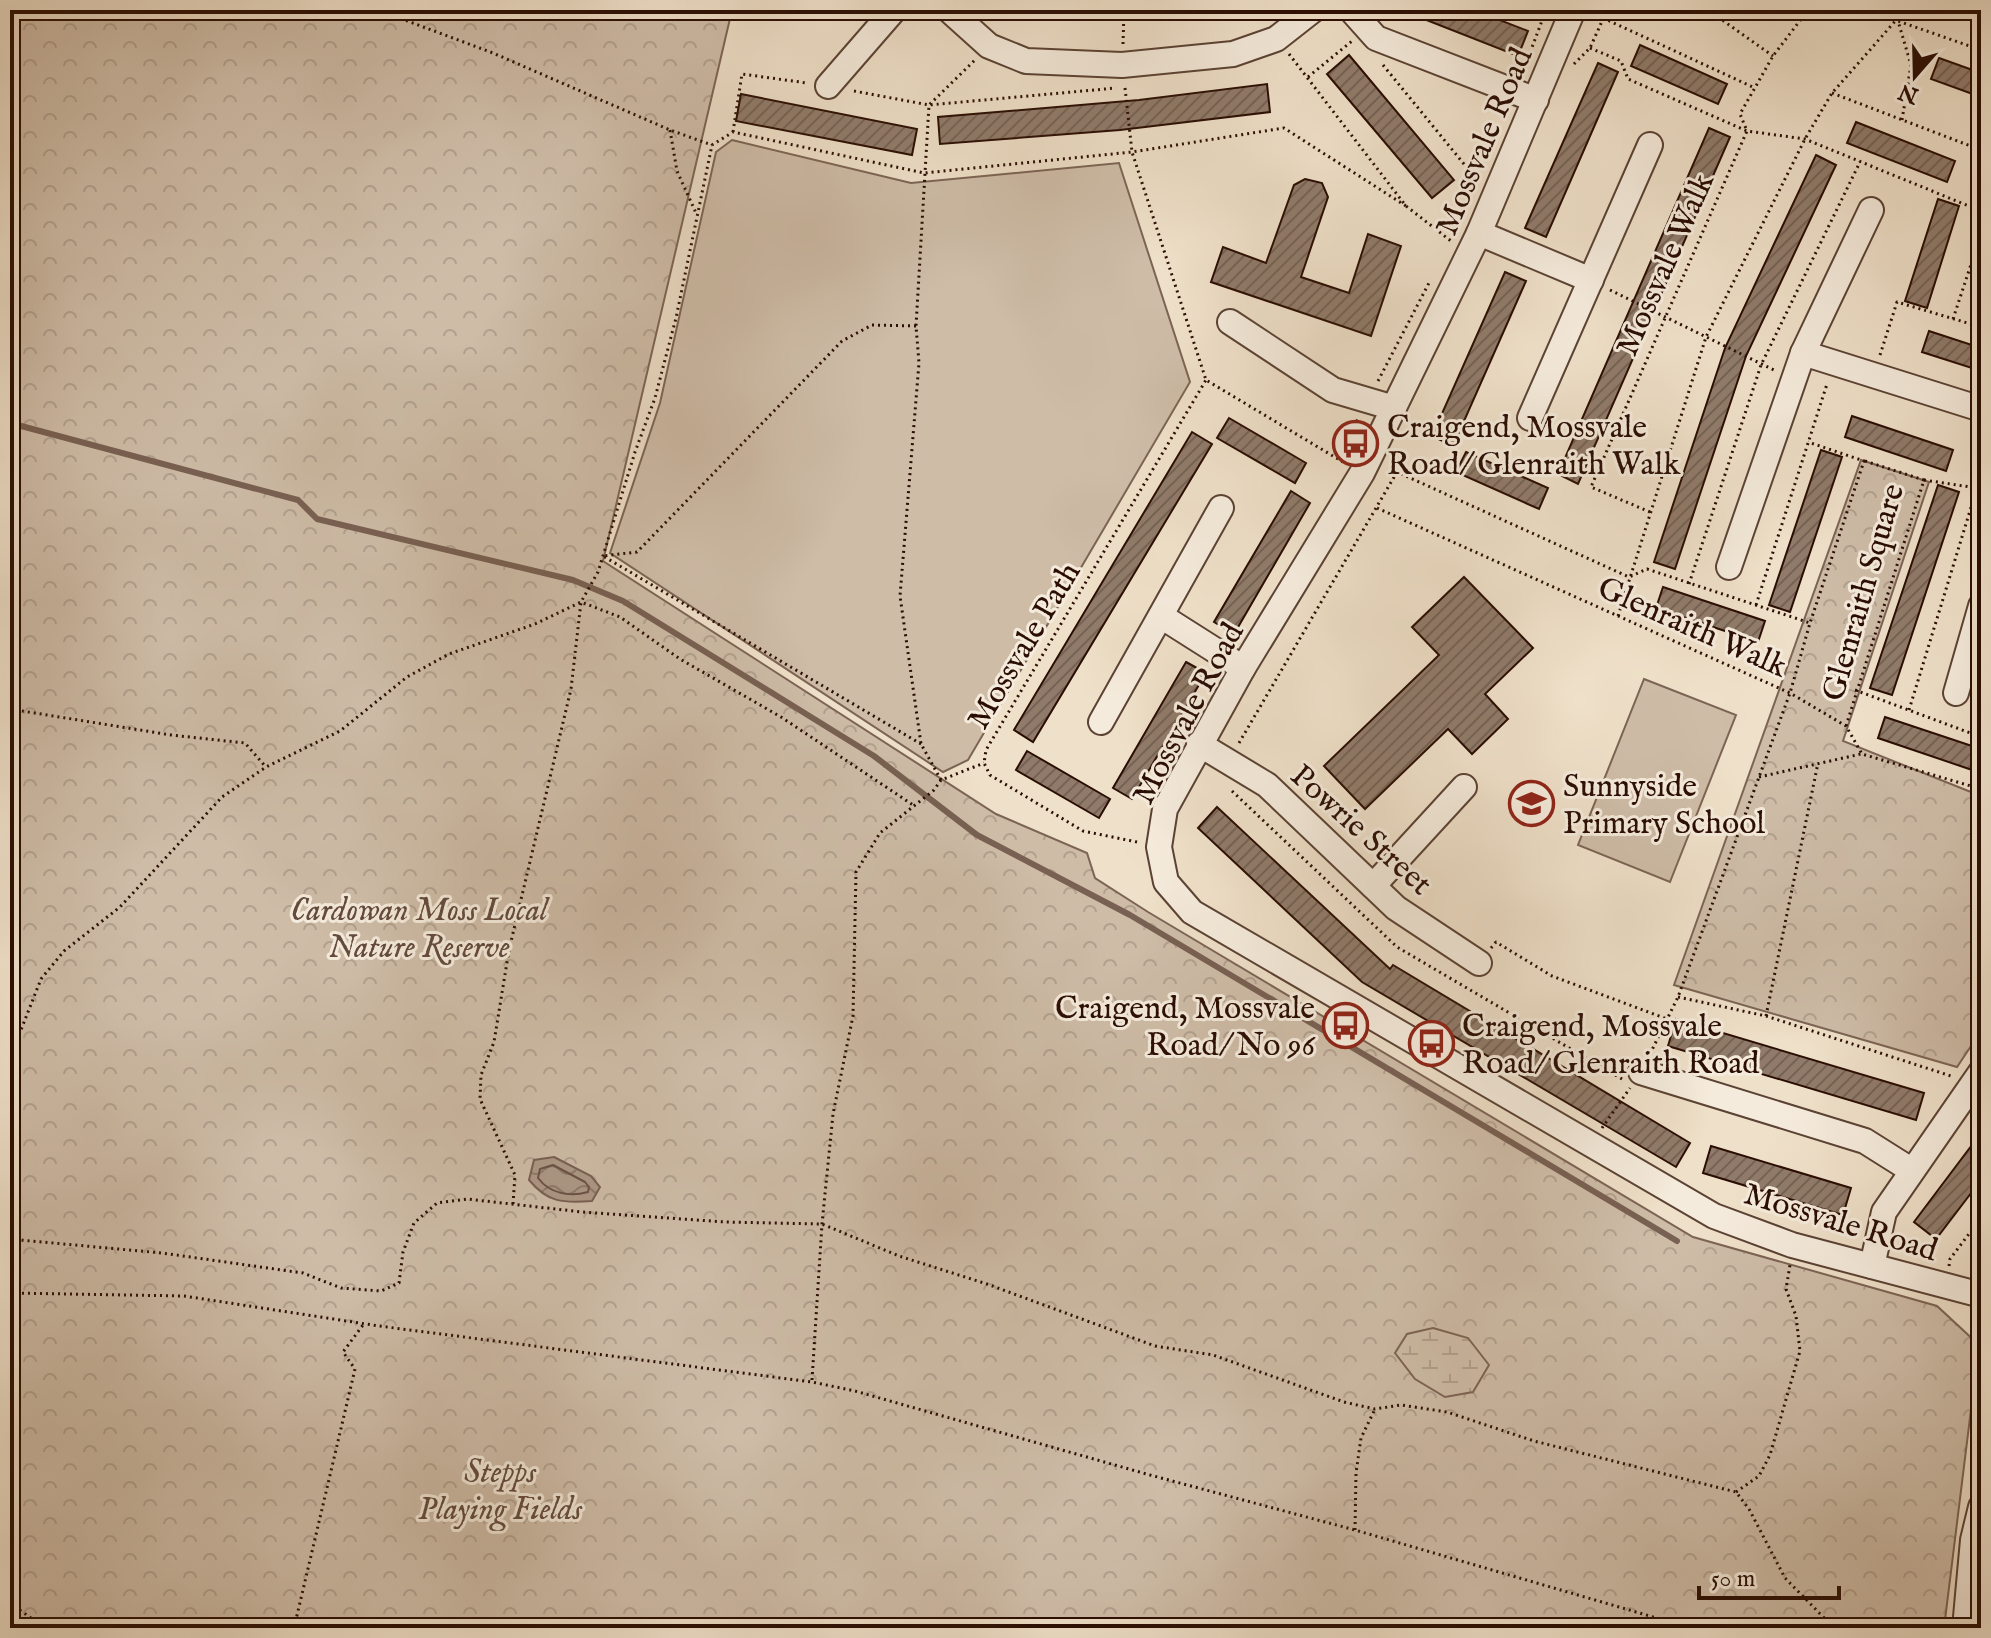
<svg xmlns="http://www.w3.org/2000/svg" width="1991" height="1638" font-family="'IM FELL English',serif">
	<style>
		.grass { fill: #cebca7; stroke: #7c6455; stroke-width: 2 }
		.forest { fill: url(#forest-crowns); stroke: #7c6455; stroke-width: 2 }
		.wetland { fill: url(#wetland-marsh); stroke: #7c6455; stroke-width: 2 }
		.water { fill: url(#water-waves); stroke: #786052; stroke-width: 2 }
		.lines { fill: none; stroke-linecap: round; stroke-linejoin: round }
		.shore { stroke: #6b5244; stroke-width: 2 }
		.stream { stroke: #786052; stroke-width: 6 }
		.building { fill: url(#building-hatch); stroke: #2a0d03; stroke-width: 2 }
		.minor-casing { stroke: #5b4234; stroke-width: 28 }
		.path { stroke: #2a0d03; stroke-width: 3; stroke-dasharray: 2 4; stroke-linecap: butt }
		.minor { stroke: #f5ebdc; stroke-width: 24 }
		.labels { text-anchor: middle; stroke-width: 6; stroke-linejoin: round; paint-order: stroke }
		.street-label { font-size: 32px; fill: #2a0d03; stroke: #f5ebdc }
		.poi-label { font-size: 32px; fill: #2a0d03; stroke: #f5ebdc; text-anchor: start }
		.park-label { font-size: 32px; font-style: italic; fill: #634a3c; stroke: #f5ebdc }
	</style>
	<defs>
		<pattern id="forest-crowns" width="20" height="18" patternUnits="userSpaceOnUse" patternTransform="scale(2)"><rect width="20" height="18" fill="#cebca7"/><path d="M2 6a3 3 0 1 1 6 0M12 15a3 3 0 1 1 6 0" fill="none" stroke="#b1a08e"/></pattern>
		<pattern id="wetland-marsh" width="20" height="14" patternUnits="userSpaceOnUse" patternTransform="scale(2)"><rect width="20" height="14" fill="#cebca7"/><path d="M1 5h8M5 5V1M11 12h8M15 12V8" fill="none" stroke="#b1a08e"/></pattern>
		<pattern id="water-waves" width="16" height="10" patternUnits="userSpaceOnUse" patternTransform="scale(2)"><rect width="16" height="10" fill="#ac9886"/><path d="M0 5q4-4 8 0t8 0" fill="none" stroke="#8c7a6b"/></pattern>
		<pattern id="building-hatch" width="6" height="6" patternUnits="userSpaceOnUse" patternTransform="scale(2)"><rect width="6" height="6" fill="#907b6a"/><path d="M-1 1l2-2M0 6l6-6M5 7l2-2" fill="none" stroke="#766355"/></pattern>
	</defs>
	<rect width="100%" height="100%" fill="#efe0c9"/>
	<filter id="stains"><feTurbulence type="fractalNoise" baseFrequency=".0025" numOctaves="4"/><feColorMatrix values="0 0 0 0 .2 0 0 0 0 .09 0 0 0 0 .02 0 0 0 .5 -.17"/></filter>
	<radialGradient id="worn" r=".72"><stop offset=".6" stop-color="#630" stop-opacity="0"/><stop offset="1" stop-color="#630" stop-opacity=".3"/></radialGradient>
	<g class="grass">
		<path d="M732,140l179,43 208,-20 71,219 -222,378 -25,12 -333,-219 50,-150 56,-251z"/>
		<path d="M1644,679l92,36 -66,167 -92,-37z"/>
	</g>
	<g class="forest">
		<path d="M10,10h722l-129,551 393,253 91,39 8,25 53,34 545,325 244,69 42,39 -35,283h-1934z"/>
		<path d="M1861,460l68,22 -86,259 138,55v235l-24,36 -283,-82z"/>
	</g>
	<path class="wetland" d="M1433,1328l35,10 21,27 -16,27 -28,5 -30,-18 -20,-26 12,-19z"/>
	<path class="water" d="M554,1157l37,19 9,11 -8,14c-29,2 -44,2 -63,-21l5,-20z"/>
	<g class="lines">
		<path class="shore" d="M553,1165l32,17 4,5 -1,5c-18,5 -38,2 -50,-14l2,-9z"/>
		<path class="stream" d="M10,423l288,77 19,19 256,61 50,21 251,155 103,79 153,80 547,326"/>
	</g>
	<g class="building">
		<path d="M1401,10h73l54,21 -10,25z"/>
		<path d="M1640,45l87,39 -9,20 -87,-38z"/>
		<path d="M1349,55l105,125 -22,18 -105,-124z"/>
		<path d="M1939,58l42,15v24l-50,-18z"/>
		<path d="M1598,63l20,9 -72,165 -21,-9z"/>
		<path d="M1267,84l3,28 -150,18 -180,14 -2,-27 201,-17z"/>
		<path d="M741,94l176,35 -5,26 -176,-34z"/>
		<path d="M1856,122l99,39 -8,21 -100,-39z"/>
		<path d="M1709,128l21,9 -152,347 -20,-10z"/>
		<path d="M1816,155l20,10 -90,191 -71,213 -21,-7 71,-214z"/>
		<path d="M1305,179l17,4 6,14 -27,80 48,16 19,-59 33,12 -30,90 -160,-54 12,-35 43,16 28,-78z"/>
		<path d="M1938,199l21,7 -32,102 -22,-7z"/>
		<path d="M1505,272l21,9 -73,165 -21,-10z"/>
		<path d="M1929,331l52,17v23l-59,-19z"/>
		<path d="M1852,416l101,34 -7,21 -101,-34z"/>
		<path d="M1229,418l77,45 -11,20 -78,-45z"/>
		<path d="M1192,432l20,12 -179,298 -19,-12z"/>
		<path d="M1821,450l21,7 -52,155 -21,-7z"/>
		<path d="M1466,452l82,36 -9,21 -83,-37z"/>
		<path d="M1938,485l21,7 -67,203 -22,-7z"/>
		<path d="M1291,491l19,12 -76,131 -20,-12z"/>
		<path d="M1464,577l69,71 -48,46 23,25 -36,35 -24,-25 -83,80 -41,-43 115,-111 -27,-28z"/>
		<path d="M1663,587l102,34 -7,21 -102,-34z"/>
		<path d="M1186,662l20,11 -74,126 -19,-11z"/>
		<path d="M1885,717l96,32v24l-103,-35z"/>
		<path d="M1027,751l83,48 -11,19 -83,-48z"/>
		<path d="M1217,807l173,162 3,-4 297,178 -14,24 -314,-185 -164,-154z"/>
		<path d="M1676,1019l248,74 -8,27 -248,-74z"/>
		<path d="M1981,1133v47l-45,59 -22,-17z"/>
		<path d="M1711,1146l140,42 -8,27 -140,-42z"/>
	</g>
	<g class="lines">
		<defs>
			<g id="minor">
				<path d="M949,10l40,36 37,15 96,4 111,-11 43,-15 37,-29"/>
				<path d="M1351,10l25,28 160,62"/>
				<path d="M1573,10l-94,223 -117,240 -119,195 -78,141 -6,38 7,35 26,30 522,304 78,29 189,50"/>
				<path d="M828,86l66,-76"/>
				<path d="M1479,233l112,47"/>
				<path d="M1230,322l103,68 61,18"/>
				<path d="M1803,353l178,56"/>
				<path d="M1530,418l120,-273"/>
				<path d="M1729,567l74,-214 68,-143"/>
				<path d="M1161,616l82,52"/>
				<path d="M1956,693l25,-87"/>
				<path d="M1101,722l120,-214"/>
				<path d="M1199,744l68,41 129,123 83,55"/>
				<path d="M1373,886l91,-99"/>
				<path d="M1641,1072l224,69 46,29"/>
				<path d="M1872,1266l12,-54 97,-140"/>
				<path d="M1965,1628l8,-88 8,-33"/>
			</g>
		</defs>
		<use href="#minor" class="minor-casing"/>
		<g class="path">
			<path d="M378,10l115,43 177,77 42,15"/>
			<path d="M1535,10l10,4"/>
			<path d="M1708,10l65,46"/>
			<path d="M1603,18l152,70"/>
			<path d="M1123,44l1,-34"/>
			<path d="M1590,48l31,13 7,18 119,52 58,8 176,72"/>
			<path d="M1289,54l117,152 45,35"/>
			<path d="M1528,58l18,-48"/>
			<path d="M1574,64l16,-16 17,-38"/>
			<path d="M1383,65l94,115"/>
			<path d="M1308,77l44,-36"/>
			<path d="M1125,88l7,64 74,228 137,82"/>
			<path d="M854,91l75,14 187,-17"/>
			<path d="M1832,93l149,57"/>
			<path d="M1902,120l9,-55 -13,-44 83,29"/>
			<path d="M670,130l7,41 19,42"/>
			<path d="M733,132l9,-58 65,9"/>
			<path d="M1610,290l166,81"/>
			<path d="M1953,319l28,-85"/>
			<path d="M916,326l-44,-1 -30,16 -205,211 -34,4 318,188"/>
			<path d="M1880,355l17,-53 84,25"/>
			<path d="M1378,381l52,-100"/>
			<path d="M1338,459l20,-40"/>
			<path d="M1924,480l53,8 4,-12"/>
			<path d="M1377,508l413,185 56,33 16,28 119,35"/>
			<path d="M1650,512l-59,-25 156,-356 -7,-17 33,-58 35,-46"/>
			<path d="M1689,584l72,-219 99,-203"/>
			<path d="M1756,605l71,-221"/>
			<path d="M1618,616l88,-279 99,-198 27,-46 73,-83"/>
			<path d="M1855,690l126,47"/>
			<path d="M10,709l161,26 74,8 21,24"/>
			<path d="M1909,710l68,-222"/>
			<path d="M1846,726l78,-246 -59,-19"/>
			<path d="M1239,743l158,-271 232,105 18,-8 163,54"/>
			<path d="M1759,777l102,-23"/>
			<path d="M941,780l-20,-36 -21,-148 19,-233 -3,-37 13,-221 46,-45"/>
			<path d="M1232,791l165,156 225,132"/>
			<path d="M1137,842l-54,-11 -93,-56 -6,-12 2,-13 220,-370"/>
			<path d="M1491,948l5,-6 56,34 115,43"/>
			<path d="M1678,997l88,19 185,60"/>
			<path d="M1766,1016l52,-253"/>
			<path d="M10,1050l5,-5 26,-66 23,-28 56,-44 102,-110 44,-30 74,-36 67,-54 42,-23 86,-30 46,-22 39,15 60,42 101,58 132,88"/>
			<path d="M1650,1054l28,-57 112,-304 20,-70 54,-162 -56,-19"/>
			<path d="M1602,1128l28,-40"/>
			<path d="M513,1204l2,-29 -35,-76 1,-24 13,-33 15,-92 62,-261 10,-87 17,-30 37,-120 20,-54 21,-80 36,-173 21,-13 191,41 208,-21 152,-24 122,78"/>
			<path d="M10,1243l10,-3 142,13 141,20 38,15 40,3 18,-8 4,-31 11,-29 23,-20 30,-4 115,13 143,10 97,2 77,32 88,28 168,62 58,9 131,47 31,7 26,-4 46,7 87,29 202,51 13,17 36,69 49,50"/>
			<path d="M1949,1266l1,-7 31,-41"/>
			<path d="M10,1293l174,3 195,30 433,56 43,9 295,84 205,55 336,98"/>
			<path d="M812,1380l10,-156 11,-110 20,-98 3,-144 24,-39 54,-43 7,-10 43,-17"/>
			<path d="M1736,1492l23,-16 11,-21 30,-104 -4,-35 -10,-27 4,-24"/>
			<path d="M1355,1530l1,-57 5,-35 14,-29"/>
			<path d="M10,1603l35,25"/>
			<path d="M294,1628l61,-259 -12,-17 20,-27"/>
		</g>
		<use href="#minor" class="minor"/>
	</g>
	<defs>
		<symbol id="bus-ring" viewBox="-11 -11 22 22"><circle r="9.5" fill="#f5ebdc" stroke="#8f2418" stroke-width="1.5"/><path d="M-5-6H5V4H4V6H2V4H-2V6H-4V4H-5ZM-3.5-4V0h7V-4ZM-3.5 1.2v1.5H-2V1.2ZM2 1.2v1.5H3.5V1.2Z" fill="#8f2418"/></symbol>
		<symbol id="school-ring" viewBox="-11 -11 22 22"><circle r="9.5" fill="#f5ebdc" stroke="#8f2418" stroke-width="1.5"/><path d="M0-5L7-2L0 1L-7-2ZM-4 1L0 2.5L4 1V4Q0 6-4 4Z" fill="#8f2418"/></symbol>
	</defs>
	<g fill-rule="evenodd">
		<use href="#bus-ring" x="1330" y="418" width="51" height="51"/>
		<use href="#school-ring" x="1506" y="778" width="51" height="51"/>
		<use href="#bus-ring" x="1320" y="1000" width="51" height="51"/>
		<use href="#bus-ring" x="1406" y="1018" width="51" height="51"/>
	</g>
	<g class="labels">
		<g class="street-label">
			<text transform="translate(1483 141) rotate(-67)" y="11">Mossvale Road</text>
			<text transform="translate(1664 264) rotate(-66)" y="11">Mossvale Walk</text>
			<text transform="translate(1862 592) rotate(-74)" y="11">Glenraith Square</text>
			<text transform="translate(1693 626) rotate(24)" y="11">Glenraith Walk</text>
			<text transform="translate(1023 645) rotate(-59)" y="11">Mossvale Path</text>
			<text transform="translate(1187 713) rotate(-62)" y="11">Mossvale Road</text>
			<text transform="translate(1362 829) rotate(42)" y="11">Powrie Street</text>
			<text transform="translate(1841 1221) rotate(17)" y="11">Mossvale Road</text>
		</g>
		<g class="poi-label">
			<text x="1387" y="437">Craigend, Mossvale<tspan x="1387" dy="37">Road/ Glenraith Walk</tspan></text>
			<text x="1563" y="796">Sunnyside<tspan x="1563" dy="37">Primary School</tspan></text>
			<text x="1315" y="1018" text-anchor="end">Craigend, Mossvale<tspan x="1315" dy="37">Road/ No 96</tspan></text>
			<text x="1462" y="1036">Craigend, Mossvale<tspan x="1462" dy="37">Road/ Glenraith Road</tspan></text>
		</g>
		<g class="park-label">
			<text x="419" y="920">Cardowan Moss Local<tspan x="419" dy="37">Nature Reserve</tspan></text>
			<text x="500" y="1482">Stepps<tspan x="500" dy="37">Playing Fields</tspan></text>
		</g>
	</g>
	<rect width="1991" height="1638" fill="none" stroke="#efe0c9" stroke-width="40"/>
	<rect x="12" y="12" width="1967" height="1614" fill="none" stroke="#2a0d03" stroke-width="4"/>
	<rect x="20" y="20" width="1951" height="1598" fill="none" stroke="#2a0d03" stroke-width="2"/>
	<g transform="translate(1915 76) rotate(200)" stroke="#f5ebdc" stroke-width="6" paint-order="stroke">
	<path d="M0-6L14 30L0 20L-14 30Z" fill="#2a0d03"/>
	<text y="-12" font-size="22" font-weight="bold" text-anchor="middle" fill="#2a0d03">N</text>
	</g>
	<path d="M1699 1586v12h140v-12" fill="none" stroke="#2a0d03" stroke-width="4"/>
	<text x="1711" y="1586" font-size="24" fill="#2a0d03" stroke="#f5ebdc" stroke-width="6" paint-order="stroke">50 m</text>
	<rect width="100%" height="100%" filter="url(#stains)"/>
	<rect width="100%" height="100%" fill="url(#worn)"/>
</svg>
